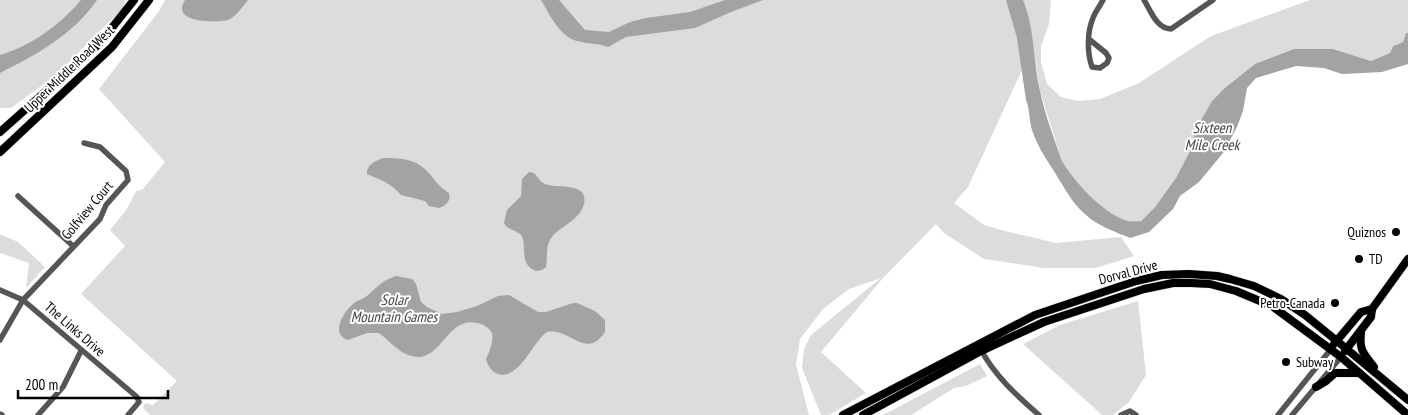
<svg xmlns="http://www.w3.org/2000/svg" width="1408" height="415" font-family="'PT Sans Narrow',sans-serif">
	<style>
		.green { fill: #dcdcdc }
		.water { fill: #a3a3a3 }
		.lines { fill: none; stroke-linecap: round; stroke-linejoin: round }
		.major-casing { stroke: #dbdbdb; stroke-width: 9 }
		.minor { stroke: #555; stroke-width: 5.5 }
		.major { stroke: #000; stroke-width: 8 }
		.poi-dot { fill: #000; stroke: #fff; stroke-width: 2 }
		.labels { text-anchor: middle; stroke-width: 4; stroke-linejoin: round; paint-order: stroke }
		.street-label { font-size: 14px; fill: #000; stroke: #fff }
		.poi-label { font-size: 14px; fill: #000; stroke: #fff; text-anchor: end }
		.water-label { font-size: 15px; font-style: italic; fill: #444; stroke: #fff }
	</style>
	<rect width="100%" height="100%" fill="#fff"/>
	<g class="green">
		<path d="M0,0h126l-5,10 -65,65 -45,33h-11z"/>
		<path d="M165,0h886l-2,24 -8,22v16l6,22 14,13 17,4 22,-2 39,-16 72,-47 99,-36h98v33h-2l-3,9 -10,4 -3,7 -19,8 -38,-12 -78,15 -60,67 -5,20 -14,27 -21,29 -14,14c-5,0 -11,1 -16,-1 -23,-8 -49,-38 -63,-59l-22,-70 -7,-45 -65,141 -14,16 30,22 21,6 51,12 65,-6 13,19 -38,12h-52l-60,-9 -40,-26 -8,-9 -53,54 -62,74 45,41 -37,22h-8l-19,-47 2,-19 7,-14 70,-57 -32,11 -26,20 -23,30 -4,26 13,50h-659l-7,-7 2,-5 8,2 24,-24 -96,-87 44,-48 -15,-16 17,-21 9,-18 6,-1 23,-28 -66,-73 60,-78z"/>
		<path d="M0,234l18,8 27,25 -19,21 3,-25 -29,-10z"/>
		<path d="M1138,301l8,74 -17,27 -16,13h-11l-79,-71 37,-19z"/>
		<path d="M980,364l7,12 -21,10 -12,2 -43,27h-28z"/>
	</g>
	<g class="water">
		<path d="M81,0h16c-23,34 -61,55 -97,73v-18c31,-9 60,-30 81,-55z"/>
		<path d="M185,0h63c-6,7 -12,17 -20,20 -13,3 -58,3 -43,-20z"/>
		<path d="M541,0h18l26,30 24,2 21,-10 16,-4 44,-6 35,-12h38l-32,12 -36,16 -69,9 -18,10c-10,-4 -20,-3 -31,-6 -18,-5 -27,-26 -36,-41z"/>
		<path d="M1006,0h17c12,29 10,61 17,91 5,24 14,47 22,70 13,21 40,51 63,59 5,2 11,1 16,1l14,-14 21,-29 14,-27 5,-20 17,-30 13,-13 30,-24 39,-15h39l38,12 19,-8 3,-7 10,-4 3,-9h2v31l-26,8 -40,2 -18,-6 -28,-2 -40,12 -9,10 -4,23 -6,16 -14,26 -24,29 -19,14 -7,13 -24,23 -19,6c-14,-6 -32,-12 -44,-23 -12,-10 -18,-21 -26,-34 -10,-17 -22,-32 -28,-51 -3,-10 -2,-20 -6,-30l-9,-62z"/>
		<path d="M383,158c13,0 27,0 38,8 12,8 14,19 28,27 2,8 -3,13 -10,15l-10,-2 -4,-5 -24,-6c-10,-12 -20,-15 -34,-21 -1,-9 8,-13 16,-16z"/>
		<path d="M529,172l5,1c4,4 6,9 11,11 11,5 44,-3 39,20 -4,16 -22,21 -32,33 -7,8 -4,20 -6,30l-4,3 -6,1c-17,-7 -9,-21 -14,-35 -5,-6 -15,-6 -18,-13l3,-13 14,-14 1,-17z"/>
		<path d="M396,276l16,3 4,5 5,18 6,5 15,7 15,-2 20,-6 21,-10 11,-1 29,17h8l27,-9h4l18,8 10,9v12c-20,29 -34,-5 -58,0 -15,10 -27,48 -49,42 -6,-2 -11,-9 -12,-15 3,-6 8,-19 6,-26 -2,-4 -7,-8 -11,-9 -31,-11 -37,30 -61,33 -17,1 -29,-15 -41,-24h-12l-19,7c-18,-6 -5,-28 6,-37 4,-3 10,-4 14,-8 9,-8 15,-15 28,-19z"/>
	</g>
	<g class="lines">
		<defs>
			<g id="major">
				<path d="M0,132l99,-88 35,-44"/>
				<path d="M0,152l112,-105 37,-47"/>
				<path d="M1361,332c-2,18 2,21 13,35"/>
				<path d="M1334,344l27,-32 11,-3"/>
				<path d="M1345,351l26,-34 1,-8 36,-50"/>
				<path d="M1316,387l10,-6 9,-8h24"/>
				<path d="M843,415l192,-100 101,-34 26,-6 27,-1 28,2 13,3 24,7 27,13 24,16 32,26 71,59"/>
				<path d="M863,415l118,-64 63,-29 100,-33 29,-6h18l19,1 26,7 36,15 69,51 67,58"/>
			</g>
		</defs>
		<use href="#major" class="major-casing"/>
		<g class="minor">
			<path d="M1144,0c7,11 12,28 27,29l42,-29"/>
			<path d="M1090,40l16,13 3,5 -2,5 -7,5 -8,-1c-5,-14 -5,-35 1,-49 2,-6 7,-12 10,-18"/>
			<path d="M18,196l55,50"/>
			<path d="M0,290l23,10 114,97 2,5 -11,13"/>
			<path d="M0,340l23,-40 77,-81 6,-14 22,-25 -2,-9 -26,-24 -16,-4"/>
			<path d="M980,348c14,27 36,47 59,67"/>
			<path d="M0,414l2,1"/>
			<path d="M38,415l25,-28 18,-36"/>
			<path d="M1121,415l9,-4 6,4"/>
			<path d="M1278,415l53,-66"/>
			<path d="M1292,415l49,-58"/>
		</g>
		<use href="#major" class="major"/>
	</g>
	<g class="poi-dot">
		<circle cx="1396" cy="232" r="5"/>
		<circle cx="1359" cy="259" r="5"/>
		<circle cx="1335" cy="303" r="5"/>
		<circle cx="1286" cy="362" r="5"/>
	</g>
	<g class="labels">
		<g class="street-label">
			<text transform="translate(69 69) rotate(-44)" y="5">Upper Middle Road West</text>
			<text transform="translate(87 210) rotate(-50)" y="5">Golfview Court</text>
			<text transform="translate(1128 272) rotate(-15)" y="5">Dorval Drive</text>
			<text transform="translate(75 329) rotate(41)" y="5">The Links Drive</text>
		</g>
		<g class="poi-label">
			<text x="1386" y="237">Quiznos</text>
			<text x="1369" y="264" text-anchor="start">TD</text>
			<text x="1325" y="308">Petro-Canada</text>
			<text x="1296" y="367" text-anchor="start">Subway</text>
		</g>
		<g class="water-label">
			<text x="1212" y="133">Sixteen<tspan x="1212" dy="17">Mile Creek</tspan></text>
			<text x="394" y="305">Solar<tspan x="394" dy="17">Mountain Games</tspan></text>
		</g>
	</g>
	<path d="M18 390v8h150v-8" fill="none" stroke="#000000" stroke-width="2.5"/>
	<text x="25" y="390" font-size="15" fill="#000000" stroke="#ffffff" stroke-width="4" paint-order="stroke">200 m</text>
</svg>
